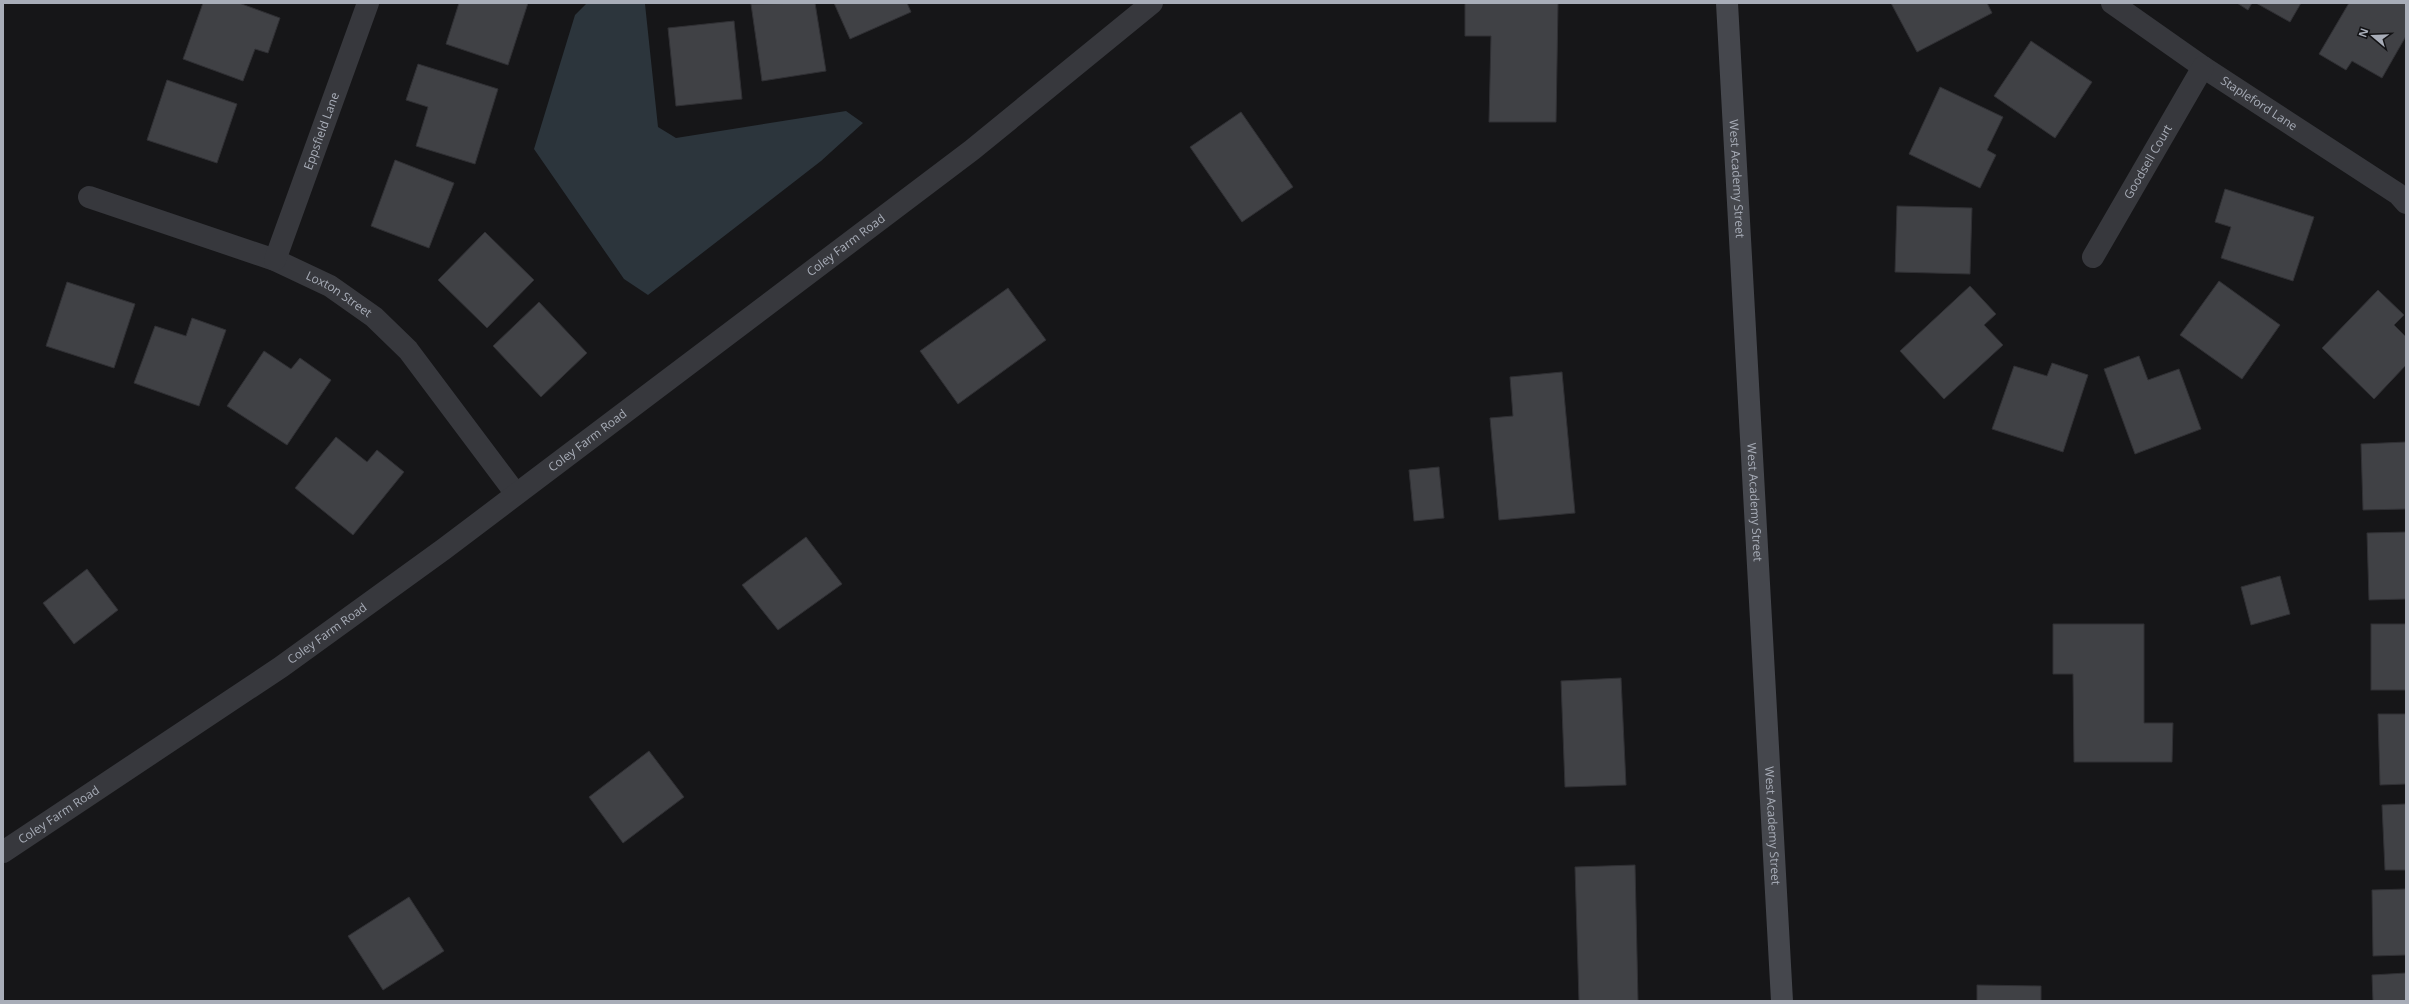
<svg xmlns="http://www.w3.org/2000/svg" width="2409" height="1004" font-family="'Open Sans',sans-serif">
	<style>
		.water { fill: #2c353c }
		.building { fill: #404145; stroke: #303034 }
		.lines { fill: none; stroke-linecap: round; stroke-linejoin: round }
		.street { stroke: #37383d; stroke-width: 22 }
		.secondary { stroke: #45474d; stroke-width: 22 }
		.labels { text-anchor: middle; stroke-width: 3; stroke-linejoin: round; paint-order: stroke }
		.street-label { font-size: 12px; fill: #a8adb8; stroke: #111113 }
	</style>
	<rect width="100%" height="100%" fill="#161618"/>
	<path class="water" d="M587,3l58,1 13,123 18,11 170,-27 17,12 -42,38 -173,134 -24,-16 -90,-130 41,-134z"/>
	<g class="building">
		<path d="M203,3h36l41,15 -12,35 -13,-4 -12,32 -60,-22z"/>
		<path d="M459,3h69l-20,62 -62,-21z"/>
		<path d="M815,3l11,68 -64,10 -11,-77z"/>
		<path d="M834,3h73l4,9 -61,27z"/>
		<path d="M1465,3h93l-2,119h-67l2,-86h-26z"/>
		<path d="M1891,3h96l5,10 -75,39z"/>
		<path d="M2237,3h15l-4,7z"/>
		<path d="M2256,3h45l-11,19z"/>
		<path d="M2349,3h57v33l-24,42 -30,-17 -6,9 -27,-16z"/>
		<path d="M734,21l8,78 -66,7 -8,-78z"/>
		<path d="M2031,41l61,41 -37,56 -61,-42z"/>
		<path d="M418,64l80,25 -23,75 -59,-18 12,-39 -22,-7z"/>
		<path d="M167,80l70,24 -20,59 -70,-23z"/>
		<path d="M1940,87l63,30 -16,33 9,5 -16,33 -71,-34z"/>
		<path d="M1241,112l52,75 -51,35 -52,-75z"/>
		<path d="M395,160l59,23 -25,65 -58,-22z"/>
		<path d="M2225,189l89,28 -21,64 -72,-23 10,-31 -16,-5z"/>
		<path d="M1897,206l75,2 -2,66 -75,-2z"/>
		<path d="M485,232l49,48 -47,48 -49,-48z"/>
		<path d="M2219,281l61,44 -38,54 -62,-44z"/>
		<path d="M67,282l68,22 -21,64 -68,-22z"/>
		<path d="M1970,286l26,28 -12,11 19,20 -59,54 -44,-48z"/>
		<path d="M1008,288l38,52 -88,64 -38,-53z"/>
		<path d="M2378,290l26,25 -10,10 12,12v28l-32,34 -52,-51z"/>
		<path d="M539,302l48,51 -46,44 -48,-51z"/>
		<path d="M192,318l34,12 -27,76 -65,-23 21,-57 31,10z"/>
		<path d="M264,351l27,18 9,-11 31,22 -44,65 -60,-39z"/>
		<path d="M2139,356l9,24 31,-11 22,60 -66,25 -31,-85z"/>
		<path d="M2052,363l36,12 -25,77 -71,-23 22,-63 33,10z"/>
		<path d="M1562,372l13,141 -76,7 -9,-102 23,-2 -3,-39z"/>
		<path d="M336,437l31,25 10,-12 27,22 -51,63 -58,-47z"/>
		<path d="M2406,442v67l-43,1 -2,-66z"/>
		<path d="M1439,467l5,51 -30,3 -5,-51z"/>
		<path d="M2406,532v67l-37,1 -2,-67z"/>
		<path d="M806,537l36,47 -64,46 -36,-45z"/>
		<path d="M87,569l31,41 -44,34 -31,-41z"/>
		<path d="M2280,576l10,38 -39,11 -10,-38z"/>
		<path d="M2053,624h91v99h29l-1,39h-98l-1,-88h-20z"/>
		<rect x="2371" y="624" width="35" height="66"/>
		<path d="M1621,678l5,107 -61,2 -4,-106z"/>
		<path d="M2378,714h28v70l-26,1z"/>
		<path d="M649,751l35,46 -61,46 -34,-46z"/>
		<path d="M2406,804v66h-21l-3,-65z"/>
		<path d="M1635,865l3,136h-59l-4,-134z"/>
		<path d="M2406,889v66l-33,1 -1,-66z"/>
		<path d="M409,897l35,54 -61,39 -35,-54z"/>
		<path d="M2406,973v28h-33l-1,-26z"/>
		<path d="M1977,985l64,1v15h-64z"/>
	</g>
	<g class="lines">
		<g class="street">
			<path id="s1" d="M2112,3l91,64 195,127 8,9"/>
			<path id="s2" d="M89,197l186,63 55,26 44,31 34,33 108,144"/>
			<path id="s3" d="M2093,257l110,-190"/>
			<path id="s4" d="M275,260l93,-257"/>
			<path id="s5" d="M3,852l278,-185 163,-118 528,-399 180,-147"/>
		</g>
		<path class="secondary" id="s6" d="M1727,3l55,998"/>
	</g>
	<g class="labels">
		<g class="street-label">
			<text dy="4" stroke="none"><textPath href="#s1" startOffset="178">Stapleford Lane</textPath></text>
			<text dy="4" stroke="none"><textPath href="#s4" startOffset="137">Eppsfield Lane</textPath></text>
			<text dy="4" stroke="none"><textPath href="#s3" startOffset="110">Goodsell Court</textPath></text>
			<text dy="4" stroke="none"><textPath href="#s6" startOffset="176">West Academy Street</textPath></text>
			<text dy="4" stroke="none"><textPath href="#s5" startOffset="1039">Coley Farm Road</textPath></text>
			<text dy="4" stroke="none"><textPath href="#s2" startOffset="269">Loxton Street</textPath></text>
			<text dy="4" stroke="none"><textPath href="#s5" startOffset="715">Coley Farm Road</textPath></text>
			<text dy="4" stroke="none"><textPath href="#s6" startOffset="500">West Academy Street</textPath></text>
			<text dy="4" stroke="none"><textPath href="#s5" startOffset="391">Coley Farm Road</textPath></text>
			<text dy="4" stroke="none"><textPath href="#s5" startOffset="67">Coley Farm Road</textPath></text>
			<text dy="4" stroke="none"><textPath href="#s6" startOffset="824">West Academy Street</textPath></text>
		</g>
	</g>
	<rect width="2409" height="1004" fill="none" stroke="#a8adb8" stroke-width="8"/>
	<g transform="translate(2373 36) rotate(289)" stroke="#111113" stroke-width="3" paint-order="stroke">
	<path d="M0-3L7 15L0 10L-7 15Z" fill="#a8adb8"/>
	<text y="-6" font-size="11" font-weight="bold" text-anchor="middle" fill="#a8adb8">N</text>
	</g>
</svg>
